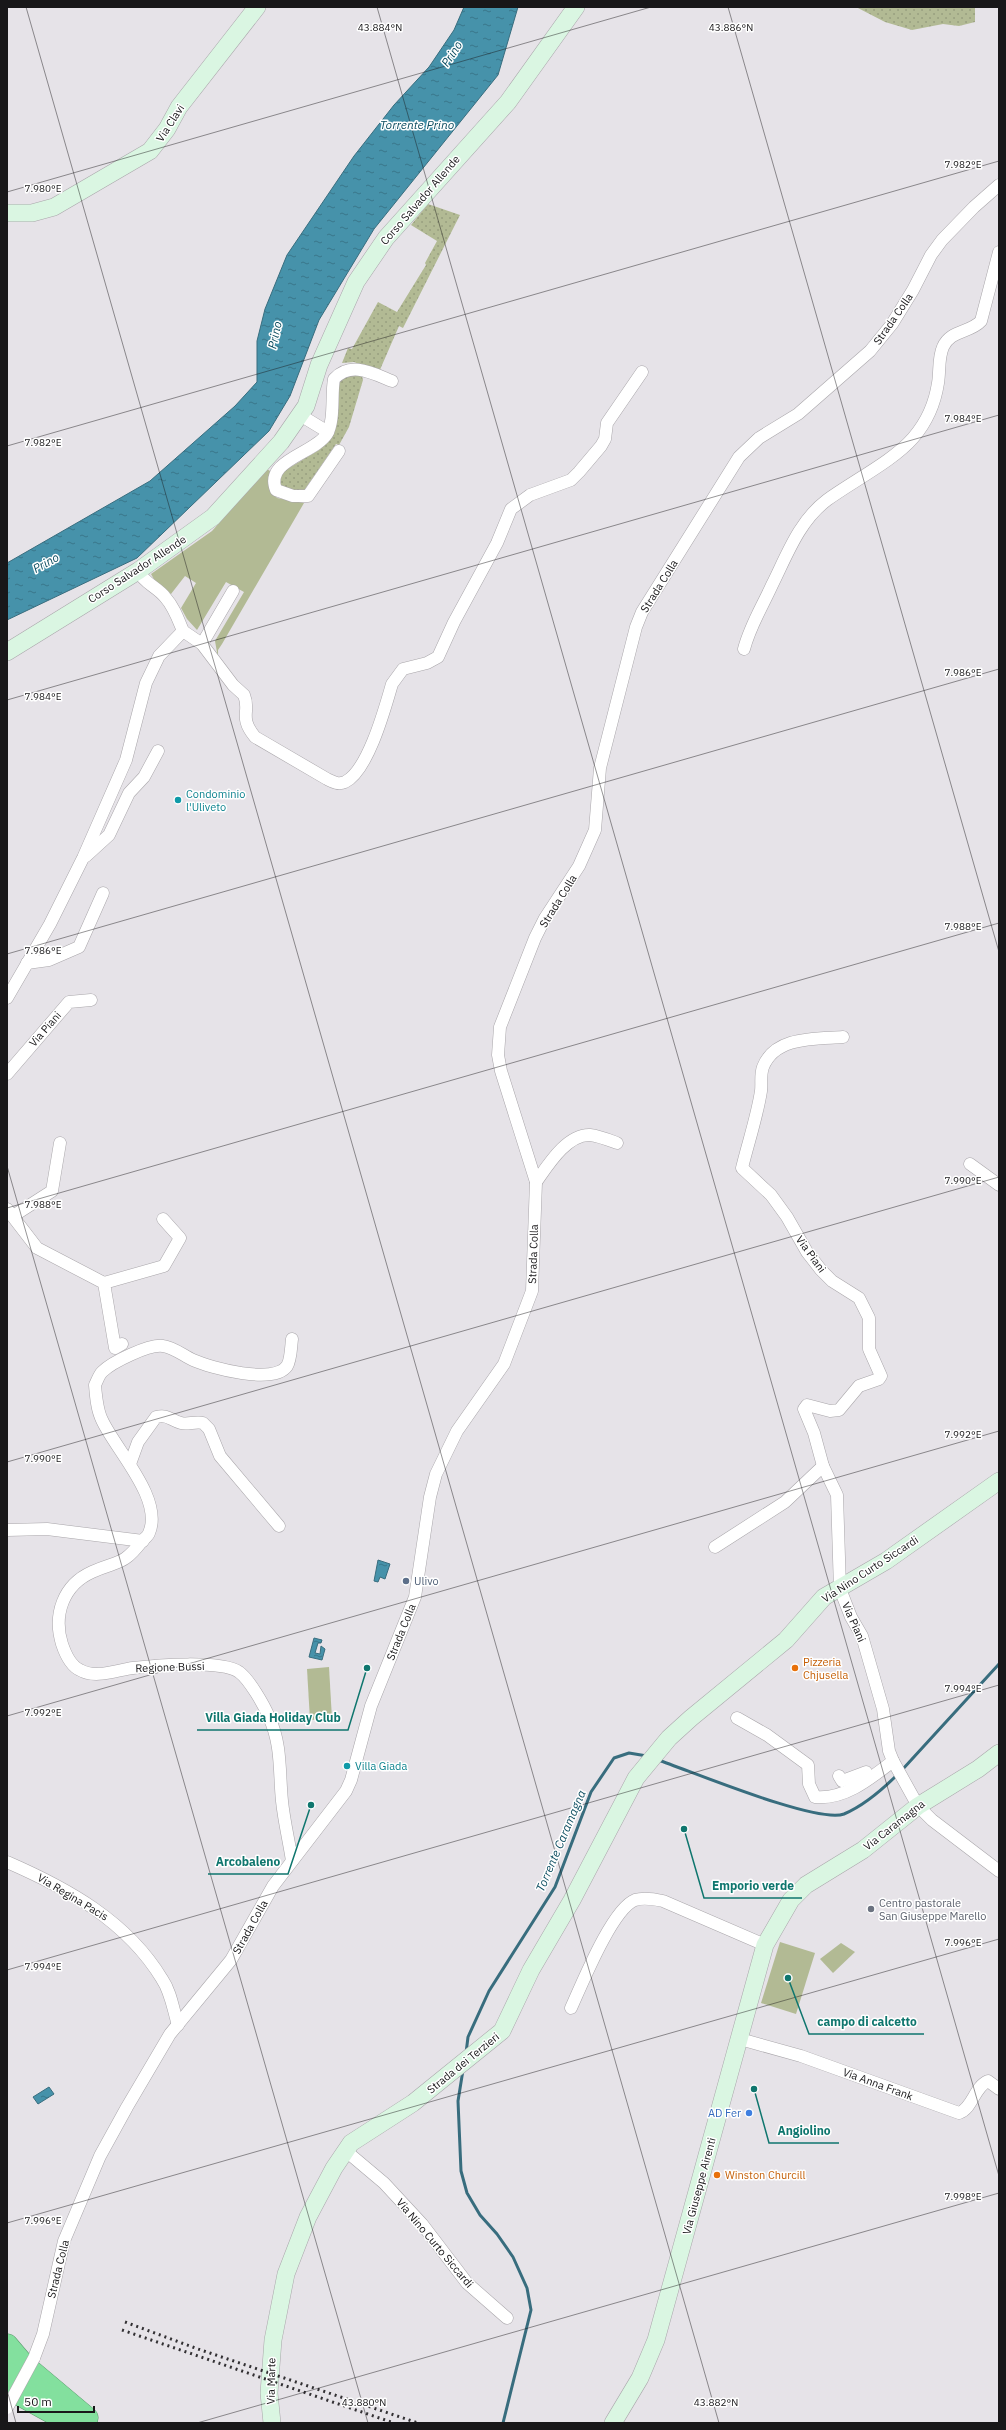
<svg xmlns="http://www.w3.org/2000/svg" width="1006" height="2430" font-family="'IBM Plex Sans',sans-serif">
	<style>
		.grass { fill: url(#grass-dots) }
		.green { fill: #b2ba94 }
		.water { fill: url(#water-ripples); stroke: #386d7e }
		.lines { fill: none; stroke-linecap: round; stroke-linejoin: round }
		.stream { stroke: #386d7e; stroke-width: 3 }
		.street-casing { stroke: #a9a6aa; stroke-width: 13 }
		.secondary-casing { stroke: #a9a6aa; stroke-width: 18 }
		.highway-casing { stroke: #5e9a6f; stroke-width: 23 }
		.street { stroke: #fff; stroke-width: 12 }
		.secondary { stroke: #daf6e2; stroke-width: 17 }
		.highway { stroke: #83e09e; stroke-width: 22 }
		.rail { stroke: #323033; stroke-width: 3; stroke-dasharray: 2 4; stroke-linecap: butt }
		.street-bridge-casing { stroke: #a9a6aa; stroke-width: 13; stroke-linecap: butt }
		.street-bridge { stroke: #fff; stroke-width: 12 }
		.ticks { fill: none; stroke: #181719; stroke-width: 1; stroke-opacity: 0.45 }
		.culture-dot { fill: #0f9aa8; stroke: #fff; stroke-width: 1.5 }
		.service-dot { fill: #5c6f8a; stroke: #fff; stroke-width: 1.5 }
		.food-dot { fill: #e8710a; stroke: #fff; stroke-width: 1.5 }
		.worship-dot { fill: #6b7280; stroke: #fff; stroke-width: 1.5 }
		.shop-dot { fill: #3f7fe0; stroke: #fff; stroke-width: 1.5 }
		.labels { text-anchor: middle; stroke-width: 3; stroke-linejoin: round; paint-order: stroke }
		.street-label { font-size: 11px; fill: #181719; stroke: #fff }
		.culture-label { font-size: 11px; fill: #0d838f; stroke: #fff; text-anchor: start }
		.service-label { font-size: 11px; fill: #4e5e75; stroke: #fff; text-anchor: start }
		.food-label { font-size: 11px; fill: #c56008; stroke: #fff; text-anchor: start }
		.worship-label { font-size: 11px; fill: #5b616d; stroke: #fff; text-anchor: start }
		.shop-label { font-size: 11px; fill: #366cbe; stroke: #fff; text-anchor: end }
		.water-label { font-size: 12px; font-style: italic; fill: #0d4e61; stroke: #fff }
		.ticks-label { font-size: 10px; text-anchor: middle; fill: #181719; stroke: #fff; stroke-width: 3; stroke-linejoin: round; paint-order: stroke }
		.leader { fill: none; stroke: #0f766e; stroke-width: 1.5 }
		.callout-dot { fill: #0f766e; stroke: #fff; stroke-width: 1.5 }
		.callout-label { font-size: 12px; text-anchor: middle; font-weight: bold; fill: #0f766e; stroke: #fff; stroke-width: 3; stroke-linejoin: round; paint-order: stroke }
	</style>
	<defs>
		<pattern id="grass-dots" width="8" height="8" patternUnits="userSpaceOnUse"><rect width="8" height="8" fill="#b2ba94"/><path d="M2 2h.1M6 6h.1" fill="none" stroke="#989f7f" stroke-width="1.8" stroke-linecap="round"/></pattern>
		<pattern id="water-ripples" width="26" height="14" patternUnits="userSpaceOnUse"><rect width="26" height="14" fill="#4692aa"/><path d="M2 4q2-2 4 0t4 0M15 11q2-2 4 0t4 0" fill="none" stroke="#39768a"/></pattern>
	</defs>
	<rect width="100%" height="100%" fill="#e6e3e8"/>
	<g class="grass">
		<path d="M856,7h119v15l-16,4 -16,-2 -31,6 -27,-8z"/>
		<path d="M428,204l32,11 -57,113 -4,-2 -20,46 -25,-10 -12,1 6,-15 4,1 26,-47 19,10 29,-47 -1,-2 12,-22 -26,-16z"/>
		<path d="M345,374l17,2 1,4 -14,47 -10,18 -3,-1 -33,48 -19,-2 -5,-4v-12l40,-24 9,-10 9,-58z"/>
	</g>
	<g class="green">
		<path d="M267,469l3,2 -2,14 9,13 27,5 -82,141 -4,6v8l-3,-17 29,-49 -18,-10 -29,48 -10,-11 -6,-11 15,-25 -11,-7 -14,18 -16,-13 -4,-7 61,-43z"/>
		<path d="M329,1667l3,52 -22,1 -3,-51z"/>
		<path d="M780,1942l35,11 -19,61 -35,-11z"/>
		<path d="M841,1943l14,9 -22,21 -13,-14z"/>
	</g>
	<g class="water">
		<path d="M464,7h54l-20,68 -124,154 -55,91 -29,76 -21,35 -132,127 -130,62v-57l143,-82 85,-75 22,-24v-41l8,-32 22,-54 67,-99 40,-51 35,-38 25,-37z"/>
		<path d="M378,1560l12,4 -5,15 -5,-2 -2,5 -4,-1z"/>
		<path d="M314,1638l8,2 -1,3h-3l-3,10 5,1 1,-8 4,3 -3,11 -13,-3z"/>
		<path d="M49,2087l5,7 -16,10 -5,-7z"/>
	</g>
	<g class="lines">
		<g class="stream">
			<path d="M658,1760c33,11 159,64 186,54 19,-8 39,-25 54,-40"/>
			<path d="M902,1770l97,-106"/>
			<path d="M466,2053l2,-16 21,-46 66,-104 36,-95 23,-34 15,-5 18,3"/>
			<path d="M463,2070l-5,31 3,70 6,22 13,22 17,19 16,23 14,31 4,22 -28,113"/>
		</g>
		<defs>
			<g id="street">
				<path d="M300,415l28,17"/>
				<path d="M339,451l-31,45h-15l-17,-6c-12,-30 38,-36 51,-56 8,-15 4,-39 7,-55 17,-18 38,-6 58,2"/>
				<path d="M183,631l19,13 31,41 11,10c7,17 -6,21 11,42l72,42c6,3 11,6 18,3 23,-11 40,-74 47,-98l11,-15 24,-6 11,-6 16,-35 43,-79 14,-34 19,-14 41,-15 8,-8 22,-26 4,-7 2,-16 35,-51"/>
				<path d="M202,644l31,-53"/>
				<path d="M744,649c6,-23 18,-42 28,-64 15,-30 27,-64 55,-85 26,-19 66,-39 86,-62 13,-15 22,-35 25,-55 2,-11 0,-25 5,-36 7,-17 27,-14 38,-26l18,-69"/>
				<path d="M86,856l23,-21 20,-42 15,-16 14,-26"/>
				<path d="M27,963l22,-3 30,-13 24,-54"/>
				<path d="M7,998l43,-74 33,-66 43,-98 20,-77 13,-27 24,-25c-5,-12 -9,-24 -18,-34 -8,-10 -21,-14 -27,-26"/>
				<path d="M843,1037c-28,2 -68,-1 -80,30 -3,8 -1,16 -2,24 -4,26 -13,52 -19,77l29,27 16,22 20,35 14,18 11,11 27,17 10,20v31l12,27 -2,3 -20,7 -20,24 -9,1 -23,-6 -3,4 10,24 9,33 14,29 3,94 11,28 11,19 21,73 6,42 4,10 25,45 14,14 67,51"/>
				<path d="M7,1074l62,-72 22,-2"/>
				<path d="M970,1164l29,21"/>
				<path d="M536,1182c12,-17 31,-48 54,-47 9,1 19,5 27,8"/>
				<path d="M7,1209l30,39 67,35 11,65 7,-4"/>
				<path d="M13,1216l39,-25 8,-48"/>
				<path d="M104,1283l60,-17 16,-28 -17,-19"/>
				<path d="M130,1464l8,-22 18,-25c12,-3 14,3 25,6 7,2 14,-2 22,0l6,6 11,27 59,70"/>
				<path d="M7,1530l40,-1 96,12"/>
				<path d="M715,1547l70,-45 38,-36"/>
				<path d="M737,1718l30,17 41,30 1,19 6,13c30,3 56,-19 78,-36"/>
				<path d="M839,1776l3,5 24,-9"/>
				<path d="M292,1861c-3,-20 -8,-40 -10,-60 -3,-29 0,-56 -13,-84 -5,-12 -20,-38 -30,-45 -18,-12 -83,-7 -106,-4 -16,2 -38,11 -53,2 -9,-4 -15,-17 -18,-26 -9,-29 1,-59 30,-72 26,-12 30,-5 50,-31 2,-2 6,-5 7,-8 15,-34 -34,-84 -47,-113 -5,-10 -6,-23 -7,-35 2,-4 4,-10 7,-13 10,-10 47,-28 61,-26 10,1 21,10 30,14 18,8 81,25 94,6 4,-6 4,-19 5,-27"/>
				<path d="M7,1862c60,26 120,59 155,117 9,13 11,30 16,46"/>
				<path d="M571,2008c11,-24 41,-99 64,-108 9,-3 19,-1 28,1l102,44"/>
				<path d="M740,2039l61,17 158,57c14,-5 15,-26 29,-32l11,8"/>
				<path d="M346,2151l38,32 38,41 45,59 40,35"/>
				<path d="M34,2358l9,-24 21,-93 36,-85 27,-49 43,-73 61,-74 42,-74 73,-95 5,-11 20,-74 44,-109 15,-100 6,-23 21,-43 47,-67 28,-73 4,-109 -35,-111 -3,-16 2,-28 35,-89 10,-20 34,-52 16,-36 5,-62 36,-141 6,-15 97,-155 20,-19 39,-24 72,-63 22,-27 21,-34 18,-35 11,-15 32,-33 25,-22"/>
			</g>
			<g id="secondary">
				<path d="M7,213h25l22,-6 96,-56 17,-22 12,-22 78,-100"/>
				<path d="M7,652l131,-81 75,-54 68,-75 25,-36 13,-41 37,-83 30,-44 122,-136 68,-95"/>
				<path d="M272,2423l-3,-30 4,-53 13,-66 22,-57 26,-49 17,-25 62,-40 89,-72 29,-61 41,-70 64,-122 33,-40 22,-20 95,-78 38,-43 62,-36 113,-80"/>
				<path d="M613,2423l27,-45 16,-38 109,-395 26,-45 15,-15 57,-35 55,-44 60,-37 21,-16"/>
			</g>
			<g id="highway">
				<path d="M7,2345l17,20 63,53"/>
				<path d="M7,2373l34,18"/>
				<path d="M15,2392l56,31"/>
			</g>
		</defs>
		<use href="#street" class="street-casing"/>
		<use href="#secondary" class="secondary-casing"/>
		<use href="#highway" class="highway-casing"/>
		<use href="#street" class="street"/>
		<use href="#secondary" class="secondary"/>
		<use href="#highway" class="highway"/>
		<g class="rail">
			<path d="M125,2322l73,27 220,74"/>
			<path d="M122,2330l272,93"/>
		</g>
		<defs>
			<path id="street-bridge" d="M7,2408l27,-50"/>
		</defs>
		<use href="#street-bridge" class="street-bridge-casing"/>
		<use href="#street-bridge" class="street-bridge"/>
	</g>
	<path class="ticks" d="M26,7l693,2416M377,7l622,2169M728,7l271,945M7,192l644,-185M7,446l992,-285M7,700l992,-285M7,954l992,-285M7,1166l361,1257M7,1208l992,-285M7,1462l992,-285M7,1716l992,-285M7,1970l992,-285M7,2223l992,-284M7,2390l9,33M197,2423l802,-230"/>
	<g class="culture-dot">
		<circle cx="178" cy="800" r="4"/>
		<circle cx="347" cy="1766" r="4"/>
	</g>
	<circle class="service-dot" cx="406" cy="1581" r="4"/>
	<g class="food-dot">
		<circle cx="795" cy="1668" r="4"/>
		<circle cx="717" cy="2175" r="4"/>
	</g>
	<circle class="worship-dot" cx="871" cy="1909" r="4"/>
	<circle class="shop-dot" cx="749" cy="2113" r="4"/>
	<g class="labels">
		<g class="street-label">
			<text transform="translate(170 123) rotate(-57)" y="4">Via Clavi</text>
			<text transform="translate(420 200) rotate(-49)" y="4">Corso Salvador Allende</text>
			<text transform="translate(893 319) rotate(-55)" y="4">Strada Colla</text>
			<text transform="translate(137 569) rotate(-33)" y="4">Corso Salvador Allende</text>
			<text transform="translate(659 586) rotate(-58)" y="4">Strada Colla</text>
			<text transform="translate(558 901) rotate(-58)" y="4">Strada Colla</text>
			<text transform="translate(45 1029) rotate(-49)" y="4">Via Piani</text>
			<text transform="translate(533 1254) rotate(-88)" y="4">Strada Colla</text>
			<text transform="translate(811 1254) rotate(54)" y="4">Via Piani</text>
			<text transform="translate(870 1569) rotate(-33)" y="4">Via Nino Curto Siccardi</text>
			<text transform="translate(854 1622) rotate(66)" y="4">Via Piani</text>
			<text transform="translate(401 1632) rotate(-68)" y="4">Strada Colla</text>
			<text transform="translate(170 1667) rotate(-2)" y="4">Regione Bussi</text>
			<text transform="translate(894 1825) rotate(-38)" y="4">Via Caramagna</text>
			<text transform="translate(73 1897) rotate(31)" y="4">Via Regina Pacis</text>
			<text transform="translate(250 1927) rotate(-61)" y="4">Strada Colla</text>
			<text transform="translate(463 2063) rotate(-39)" y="4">Strada dei Terzieri</text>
			<text transform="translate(878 2084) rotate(20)" y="4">Via Anna Frank</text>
			<text transform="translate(699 2186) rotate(-75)" y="4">Via Giuseppe Airenti</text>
			<text transform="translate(435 2243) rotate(50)" y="4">Via Nino Curto Siccardi</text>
			<text transform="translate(58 2269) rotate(-76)" y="4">Strada Colla</text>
			<text transform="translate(271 2381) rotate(-89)" y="4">Via Marte</text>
		</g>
		<g class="culture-label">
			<text x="186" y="798">Condominio<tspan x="186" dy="13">l'Uliveto</tspan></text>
			<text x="355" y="1770">Villa Giada</text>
		</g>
		<g class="service-label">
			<text x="414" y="1585">Ulivo</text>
		</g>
		<g class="food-label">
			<text x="803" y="1666">Pizzeria<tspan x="803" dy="13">Chjusella</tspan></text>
			<text x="725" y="2179">Winston Churcill</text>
		</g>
		<g class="worship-label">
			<text x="879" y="1907">Centro pastorale<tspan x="879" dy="13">San Giuseppe Marello</tspan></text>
		</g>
		<g class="shop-label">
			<text x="741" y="2117">AD Fer</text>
		</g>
		<g class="water-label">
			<text transform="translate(452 54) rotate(-57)" y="4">Prino</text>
			<text x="417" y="129">Torrente Prino</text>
			<text transform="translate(275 335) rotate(-78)" y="4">Prino</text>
			<text transform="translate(46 563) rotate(-29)" y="4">Prino</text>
			<text transform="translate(561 1841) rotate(-67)" y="4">Torrente Caramagna</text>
		</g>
	</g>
	<g class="ticks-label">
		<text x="380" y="31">43.884°N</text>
		<text x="731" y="31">43.886°N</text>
		<text x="963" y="168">7.982°E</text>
		<text x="43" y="192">7.980°E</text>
		<text x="963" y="422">7.984°E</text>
		<text x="43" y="446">7.982°E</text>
		<text x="963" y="676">7.986°E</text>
		<text x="43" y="700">7.984°E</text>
		<text x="963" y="930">7.988°E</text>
		<text x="43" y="954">7.986°E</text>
		<text x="963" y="1184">7.990°E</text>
		<text x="43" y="1208">7.988°E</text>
		<text x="963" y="1438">7.992°E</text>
		<text x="43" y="1462">7.990°E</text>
		<text x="963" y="1692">7.994°E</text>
		<text x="43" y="1716">7.992°E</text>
		<text x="963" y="1946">7.996°E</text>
		<text x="43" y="1970">7.994°E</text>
		<text x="963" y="2200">7.998°E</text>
		<text x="43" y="2224">7.996°E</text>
		<text x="364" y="2406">43.880°N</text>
		<text x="716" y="2406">43.882°N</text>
	</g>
	<path class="leader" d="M367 1668L348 1730H197M311 1805L288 1874H208M684 1829L704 1898H802M788 1978L809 2034H924M754 2089L769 2143H839"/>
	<g class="callout-dot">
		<circle cx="367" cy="1668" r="4"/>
		<circle cx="311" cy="1805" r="4"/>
		<circle cx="684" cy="1829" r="4"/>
		<circle cx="788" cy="1978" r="4"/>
		<circle cx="754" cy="2089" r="4"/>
	</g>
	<g class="callout-label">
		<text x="273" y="1722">Villa Giada Holiday Club</text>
		<text x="248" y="1866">Arcobaleno</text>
		<text x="753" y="1890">Emporio verde</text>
		<text x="867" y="2026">campo di calcetto</text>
		<text x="804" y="2135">Angiolino</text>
	</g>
	<rect width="1006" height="2430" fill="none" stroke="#181719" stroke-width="16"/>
	<path d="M18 2406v6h76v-6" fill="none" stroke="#181719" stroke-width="2"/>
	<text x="24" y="2406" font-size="12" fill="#181719" stroke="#ffffff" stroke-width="3" paint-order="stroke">50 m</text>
</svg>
